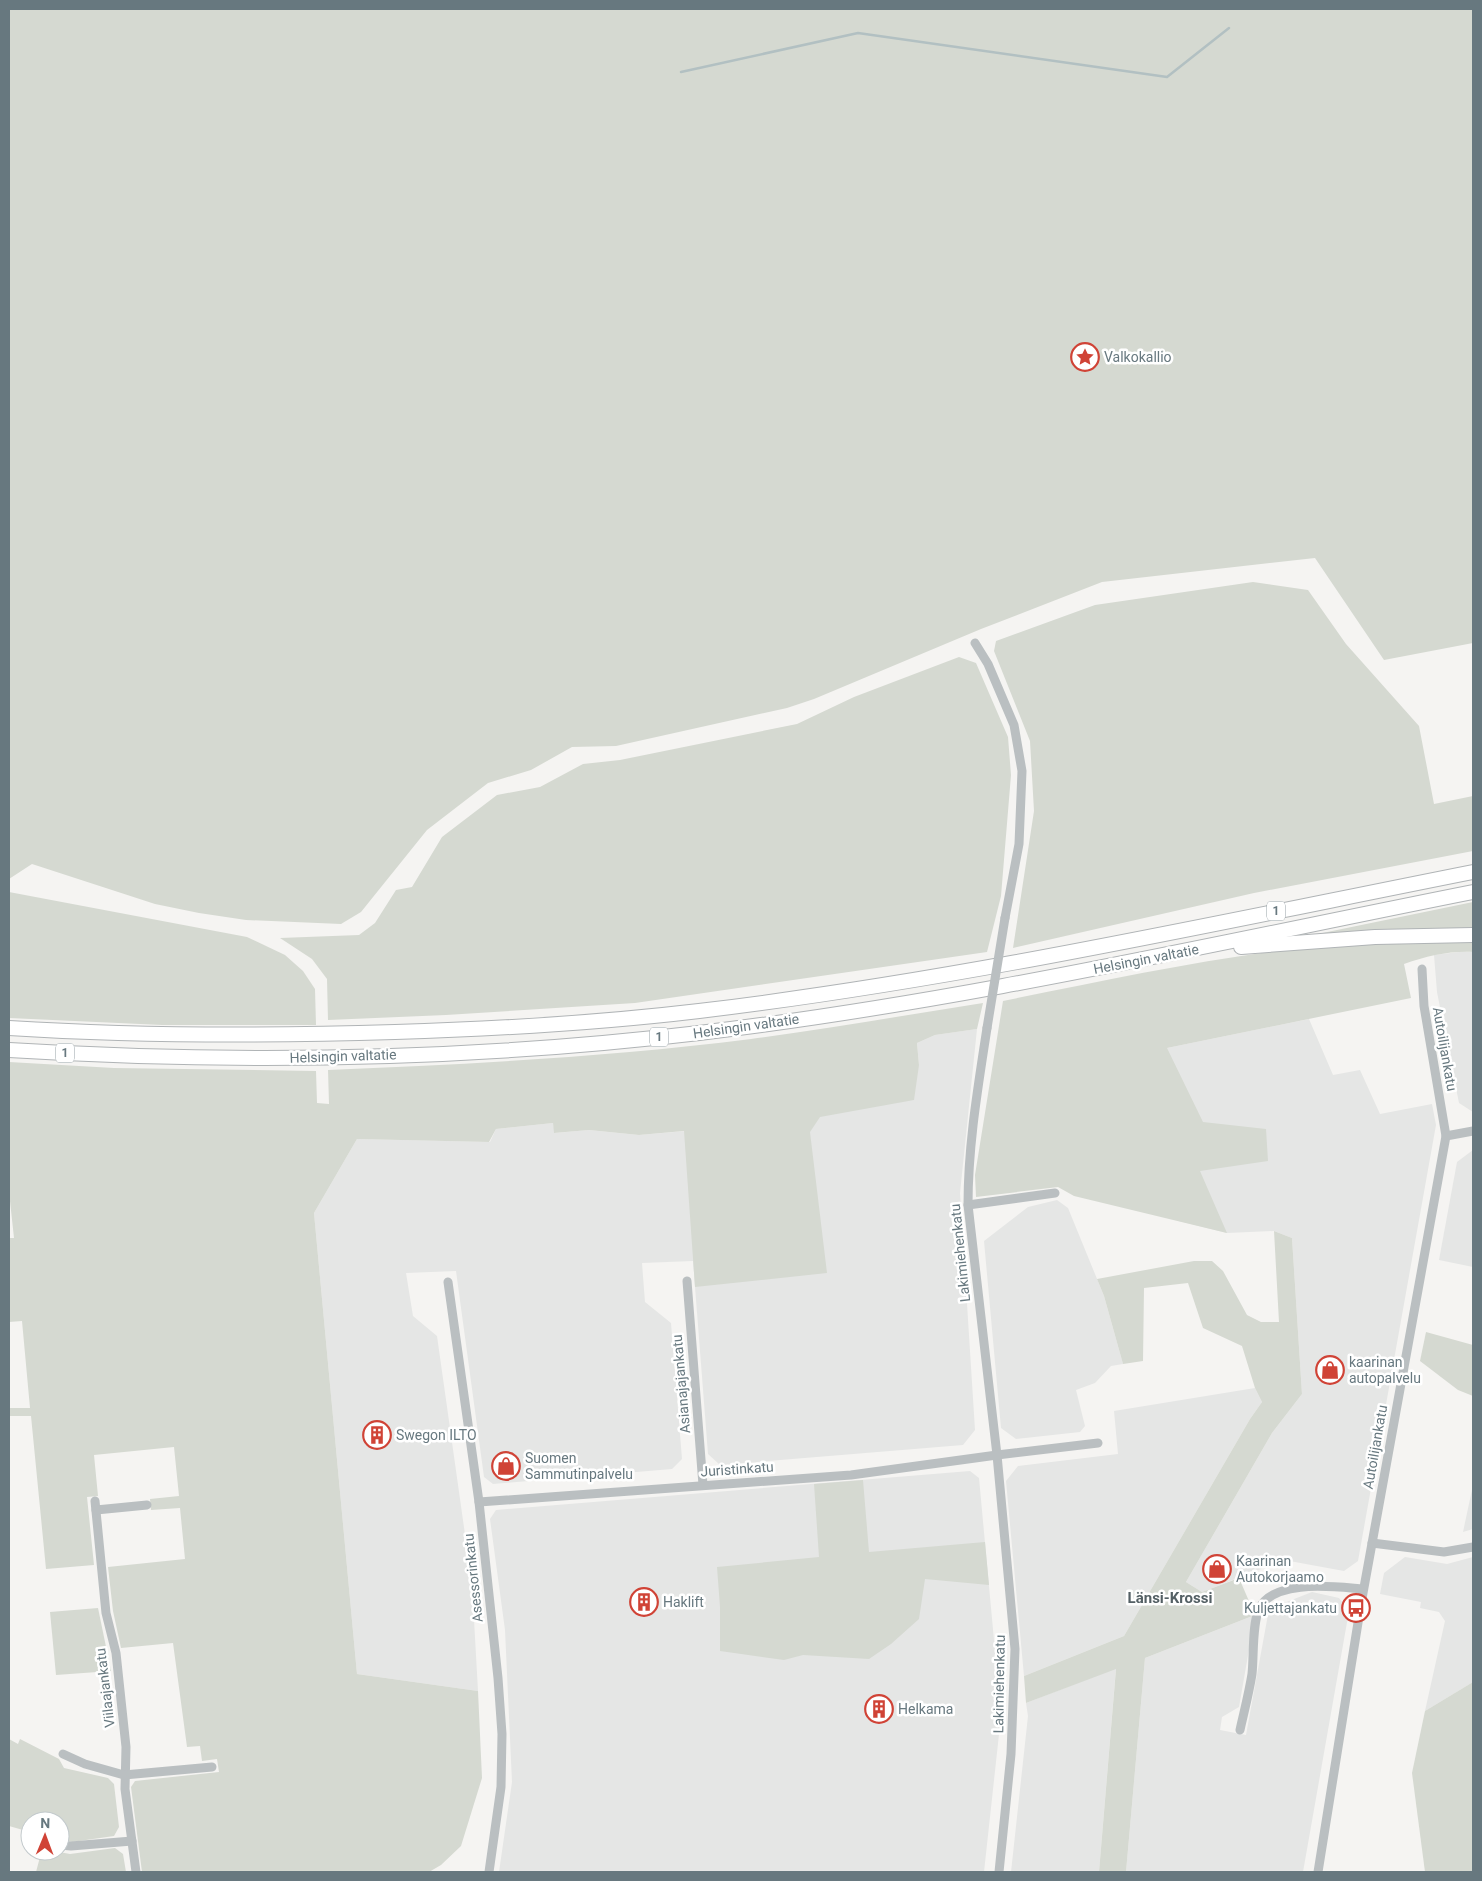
<svg xmlns="http://www.w3.org/2000/svg" width="1482" height="1881" font-family="Roboto,sans-serif">
	<style>
		.built { fill: #e5e6e5 }
		.green { fill: #d5d9d1 }
		.lines { fill: none; stroke-linecap: round; stroke-linejoin: round }
		.stream { stroke: #b2c0c2; stroke-width: 2.5 }
		.highway-casing { stroke: #b0b4b6; stroke-width: 16 }
		.minor { stroke: #babfc1; stroke-width: 9 }
		.highway { stroke: #fff; stroke-width: 14 }
		.minor-bridge { stroke: #babfc1; stroke-width: 9 }
		.labels { text-anchor: middle; stroke-width: 5; stroke-linejoin: round; paint-order: stroke }
		.shield { fill: #fff; stroke: #95a0a5; stroke-width: 1 }
		.shield-label { font-size: 12px; font-weight: bold; fill: #67787f }
		.poi-label { font-size: 14px; fill: #67787f; stroke: #fff; text-anchor: start }
		.street-label { font-size: 14px; fill: #67787f; stroke: #fff }
		.neighbourhood-label { font-size: 15px; font-weight: bold; fill: #546065; stroke: #fff }
	</style>
	<rect width="100%" height="100%" fill="#f5f4f2"/>
	<g class="built">
		<path d="M1459,952h14v160l-14,-9 -22,-111 -3,-37z"/>
		<path d="M1309,1019l24,56 27,-5 20,44 52,-10 4,21 -78,436 -14,10 -60,-11 -82,32 -16,-10 86,-149 30,-39 -10,-156 -18,-7 -47,2 -48,-12 -12,-173z"/>
		<path d="M977,1029l-17,164 15,237 -12,15 -243,20 -12,-11 -15,-193 -51,2 3,39 26,21 11,136 -10,10 -179,15 -9,-7 -28,-206 -50,2 7,43 24,20 35,248 6,107 -121,-17 -43,-461 43,-74 133,3 6,-13 57,-6 2,10 34,-3 50,5 131,-11 149,-59 -2,-22 18,-8z"/>
		<path d="M1473,1150v117l-34,-7 18,-98z"/>
		<path d="M1057,1200l11,8 36,88 19,68 -12,2 -16,17 -19,7 9,36 -5,6 -64,7 -15,-11 -17,-187 44,-34z"/>
		<path d="M1255,1388l7,14 -12,17 -126,217 -100,40 -18,-195 12,-15 100,-12 -4,-43z"/>
		<path d="M970,1471l9,7 22,238 -17,156h-485l13,-90 -7,-152 -15,-111 6,-9z"/>
		<path d="M1473,1485v44l-10,3z"/>
		<path d="M1405,1557l42,7 26,-7v125l-48,29 20,-90 -6,-9 -19,-4 1,-6 -41,-8 4,-21z"/>
		<path d="M1312,1592l27,6 10,13 -46,261h-177l19,-214 110,-43 -16,92 -17,10 -2,13 26,5 23,-126z"/>
		<path d="M1116,1668l-17,204h-88l17,-156 -2,-13z"/>
	</g>
	<g class="green">
		<path d="M9,9h1464v634l-89,17 -69,-102 -213,24 -121,47 -167,70 -27,9 -171,38 -44,1 -41,23 -43,13 -61,47 -66,82 -20,12 -95,-4 -47,-7 -44,-9 -123,-40 -23,15z"/>
		<path d="M1253,582l55,8 38,54 73,82 15,78 39,-8v55l-219,42 -241,55 21,-137 -4,-70 -36,-90 2,-10 99,-36z"/>
		<path d="M959,657l17,6 32,74 3,38 -10,121 -14,56 -352,51 -189,12 -118,5 -1,-41 -15,-20 -32,-21 79,-3 16,-12 21,-33 16,-3 30,-50 55,-42 43,-8 43,-23 37,-4 177,-36 57,-27z"/>
		<path d="M9,892l238,45 38,18 18,16 12,18 1,36h-154l-153,-7z"/>
		<path d="M1473,902v29l-170,6z"/>
		<path d="M1473,940v12c-24,-1 -46,4 -69,12l7,34 -244,50 36,74 63,7 2,32 -68,10 27,62 -153,-37 -16,-9 -82,10 -1,-22 28,-174c98,-20 196,-41 296,-53 58,-7 116,-8 174,-8z"/>
		<path d="M983,1003l-6,26 -42,6 -18,8 2,22 -5,35 -94,17 -10,15 17,141 -132,14 -11,-156 -45,4 -50,-5 -35,3 -1,-10 -57,6 -7,13 -132,-3 -43,74 43,461 121,17 4,87 -21,68 -20,19 -12,7h-287l-11,-85 4,-6 84,-9 -2,-13 -15,2 -2,-15 -13,1 -14,-104 -52,5 -8,-37 -5,-44 77,-8 -5,-51 -29,2 -1,-11 29,-3 -5,-49 -80,8 4,41 -11,1 7,68 -48,4 -15,-153h-22v-8h21l-8,-87 -13,1v-84h5l-5,-46v-130l105,6 202,3 1,32 12,1 -1,-34c141,-6 282,-13 423,-31 77,-10 154,-24 232,-36z"/>
		<path d="M1274,1231l18,7 10,156 -30,39 -86,149 16,10 37,-14 16,37 -110,43 -19,214h-27l17,-203 -90,34 -2,-27 100,-40 126,-217 12,-17 -7,-14 -13,-42 -39,-18 -15,-45 -44,5 -1,73 -20,3 -19,-68 -7,-17 97,-18h18l11,10 24,44 14,7h18z"/>
		<path d="M1426,1332l47,13v51l-15,-6 -38,-29z"/>
		<path d="M863,1480l6,72 116,-10 4,43 -64,-6 -6,40 -28,25 -22,15 -66,-4 -19,5 -64,-9v-44l-3,-40 102,-10 -5,-73z"/>
		<path d="M98,1608l13,63 -55,4 -6,-63z"/>
		<path d="M1473,1682v190h-48l-13,-99 13,-62z"/>
		<path d="M9,1739l9,5 2,-5 39,20 5,9 44,10 6,6 5,43 -5,9 -42,6 -12,-4v-17h-30v11l-21,-6z"/>
		<path d="M115,1848l8,6 3,18h-90l4,-15 12,2 2,-8 16,3z"/>
	</g>
	<g class="lines">
		<path class="stream" d="M681,72l177,-39 309,44 62,-49"/>
		<defs>
			<g id="highway">
				<path d="M1241,947l134,-10 98,-2"/>
				<path d="M9,1028c128,8 257,8 386,4 101,-3 203,-9 304,-21 260,-31 517,-88 774,-139"/>
				<path d="M9,1050c229,14 462,10 690,-17 261,-31 517,-90 774,-141"/>
			</g>
		</defs>
		<use href="#highway" class="highway-casing"/>
		<g class="minor">
			<path d="M975,643l13,21 26,61 8,46 -3,73 -14,74"/>
			<path d="M987,1028c-9,59 -19,117 -19,177l29,250 18,194 -4,105 -12,118"/>
			<path d="M1446,1136l27,-5"/>
			<path d="M968,1205l87,-12"/>
			<path d="M687,1281l16,204"/>
			<path d="M448,1282l31,220 19,176 4,56 -1,53 -12,85"/>
			<path d="M95,1501l11,112 10,40 10,94 -1,42 11,83"/>
			<path d="M479,1502l372,-27 146,-20 101,-12"/>
			<path d="M96,1510l51,-5"/>
			<path d="M1372,1543l72,9 29,-5"/>
			<path d="M1240,1730c4,-18 9,-37 12,-56 2,-18 0,-50 7,-65 15,-31 77,-22 104,-20"/>
			<path d="M63,1754l22,10 39,11 88,-8"/>
			<path d="M60,1845l11,1 61,-5"/>
			<path d="M1318,1872l43,-268 85,-468 -22,-130 -2,-37"/>
		</g>
		<use href="#highway" class="highway"/>
		<path class="minor-bridge" d="M987,1028l18,-110"/>
	</g>
	<defs>
		<symbol id="sight-ring" viewBox="-11 -11 22 22"><circle r="9.5" fill="#fff" stroke="#d04336" stroke-width="1.5"/><path d="M0-6L1.8-2.2L6-1.7L2.9 1.2L3.7 5.4L0 3.3L-3.7 5.4L-2.9 1.2L-6-1.7L-1.8-2.2Z" fill="#d04336"/></symbol>
		<symbol id="shop-ring" viewBox="-11 -11 22 22"><circle r="9.5" fill="#fff" stroke="#d04336" stroke-width="1.5"/><path d="M-5-2.5h2.3a2.7 3.5 0 0 1 5.4 0H5L5.5 6h-11ZM-1.5-2.5h3a1.5 2.3 0 0 0-3 0Z" fill="#d04336"/></symbol>
		<symbol id="building-ring" viewBox="-11 -11 22 22"><circle r="9.5" fill="#fff" stroke="#d04336" stroke-width="1.5"/><path d="M-4-6H4V6H1V3H-1V6H-4ZM-2.5-4.3h1.7v1.8h-1.7ZM.8-4.3h1.7v1.8H.8ZM-2.5-1h1.7V.8h-1.7ZM.8-1h1.7V.8H.8Z" fill="#d04336"/></symbol>
		<symbol id="bus-ring" viewBox="-11 -11 22 22"><circle r="9.5" fill="#fff" stroke="#d04336" stroke-width="1.5"/><path d="M-5-6H5V4H4V6H2V4H-2V6H-4V4H-5ZM-3.5-4V0h7V-4ZM-3.5 1.2v1.5H-2V1.2ZM2 1.2v1.5H3.5V1.2Z" fill="#d04336"/></symbol>
	</defs>
	<g fill-rule="evenodd">
		<use href="#sight-ring" x="1069" y="341" width="32" height="32"/>
		<use href="#shop-ring" x="1314" y="1354" width="32" height="32"/>
		<use href="#building-ring" x="361" y="1419" width="32" height="32"/>
		<use href="#shop-ring" x="490" y="1450" width="32" height="32"/>
		<use href="#shop-ring" x="1201" y="1553" width="32" height="32"/>
		<use href="#building-ring" x="628" y="1586" width="32" height="32"/>
		<use href="#bus-ring" x="1340" y="1592" width="32" height="32"/>
		<use href="#building-ring" x="863" y="1693" width="32" height="32"/>
	</g>
	<g class="labels">
		<g class="shield">
			<rect x="1267" y="901.5" width="18" height="19" rx="4"/>
			<rect x="650" y="1027.5" width="18" height="19" rx="4"/>
			<rect x="56" y="1043.5" width="18" height="19" rx="4"/>
		</g>
		<g class="shield-label">
			<text x="1276" y="915">1</text>
			<text x="659" y="1041">1</text>
			<text x="65" y="1057">1</text>
		</g>
		<g class="poi-label">
			<text x="1104" y="362">Valkokallio</text>
			<text x="1349" y="1367">kaarinan<tspan x="1349" dy="16">autopalvelu</tspan></text>
			<text x="396" y="1440">Swegon ILTO</text>
			<text x="525" y="1463">Suomen<tspan x="525" dy="16">Sammutinpalvelu</tspan></text>
			<text x="1236" y="1566">Kaarinan<tspan x="1236" dy="16">Autokorjaamo</tspan></text>
			<text x="663" y="1607">Haklift</text>
			<text x="1337" y="1613" text-anchor="end">Kuljettajankatu</text>
			<text x="898" y="1714">Helkama</text>
		</g>
		<g class="street-label">
			<text transform="translate(1146 959) rotate(-11)" y="5">Helsingin valtatie</text>
			<text transform="translate(746 1026) rotate(-8)" y="5">Helsingin valtatie</text>
			<text transform="translate(1445 1049) rotate(80)" y="5">Autoilijankatu</text>
			<text transform="translate(343 1056) rotate(-2)" y="5">Helsingin valtatie</text>
			<text transform="translate(960 1253) rotate(-96)" y="5">Lakimiehenkatu</text>
			<text transform="translate(681 1384) rotate(-95)" y="5">Asianajajankatu</text>
			<text transform="translate(1375 1447) rotate(-80)" y="5">Autoilijankatu</text>
			<text transform="translate(737 1469) rotate(-4)" y="5">Juristinkatu</text>
			<text transform="translate(473 1578) rotate(-96)" y="5">Asessorinkatu</text>
			<text transform="translate(999 1684) rotate(-89)" y="5">Lakimiehenkatu</text>
			<text transform="translate(105 1688) rotate(-97)" y="5">Viilaajankatu</text>
		</g>
		<g class="neighbourhood-label">
			<text x="1170" y="1603">Länsi-Krossi</text>
		</g>
	</g>
	<rect width="1482" height="1881" fill="none" stroke="#67787f" stroke-width="20"/>
	<g transform="translate(45 1836) rotate(1)"><circle r="24" fill="#ffffff" stroke="#c2c9cc"/>
	<path d="M0-4L9 19L0 12L-9 19Z" fill="#d04336"/>
	<text y="-8" font-size="14" font-weight="bold" text-anchor="middle" fill="#67787f">N</text>
	</g>
</svg>
